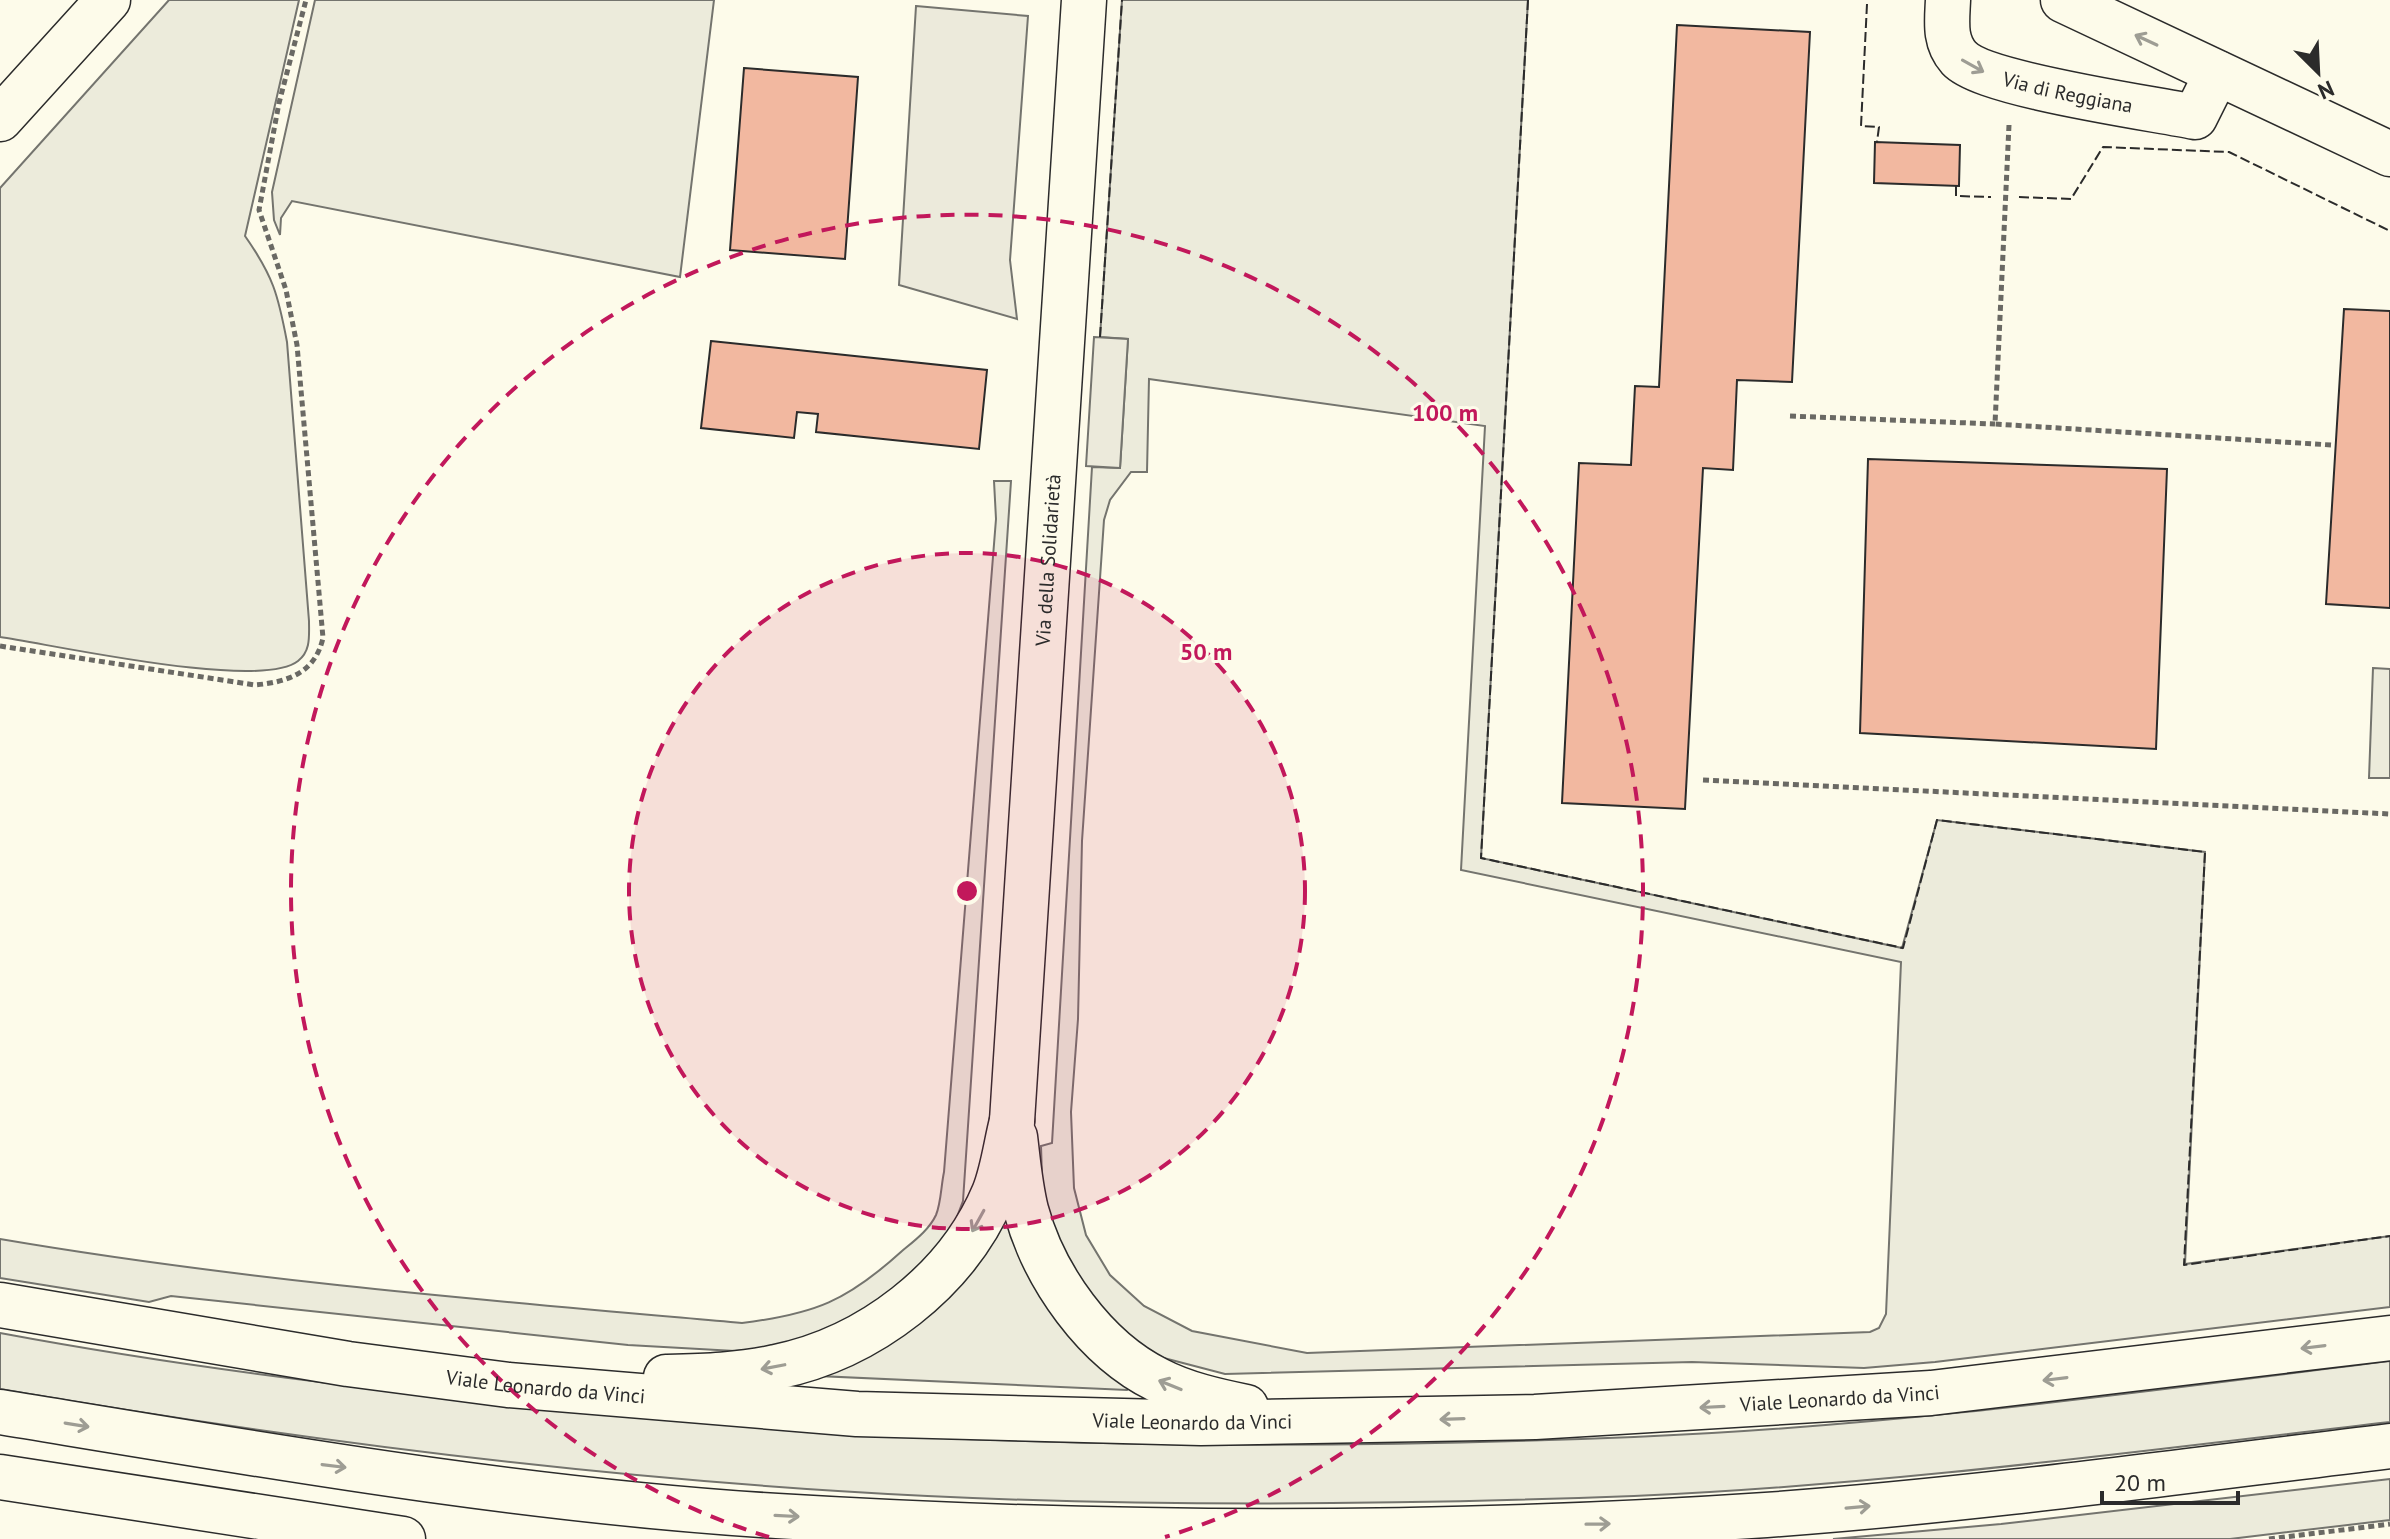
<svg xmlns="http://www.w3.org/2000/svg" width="2390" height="1539" font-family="'PT Sans',sans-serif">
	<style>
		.green { fill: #ecebdb; stroke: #74746e; stroke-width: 2; fill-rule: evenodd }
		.parking { fill: #eceadb; stroke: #74746e; stroke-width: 2 }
		.building { fill: #f2b8a0; stroke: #2b2b2b; stroke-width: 2 }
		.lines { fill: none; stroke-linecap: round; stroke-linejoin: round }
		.minor-casing { stroke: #2b2b2b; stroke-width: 47 }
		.highway-casing { stroke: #2b2b2b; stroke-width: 47 }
		.path { stroke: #6a6964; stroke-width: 5; stroke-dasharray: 6 4; stroke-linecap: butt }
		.minor { stroke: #fdfbea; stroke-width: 44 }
		.highway { stroke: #fdfbea; stroke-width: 44 }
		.fence { stroke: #2b2b2b; stroke-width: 2; stroke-dasharray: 10 4; stroke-linecap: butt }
		.oneway { stroke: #9e9d94 }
		.ring { fill: none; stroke: #c2185b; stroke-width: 4; stroke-dasharray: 14 10 }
		.labels { text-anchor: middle; stroke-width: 6; stroke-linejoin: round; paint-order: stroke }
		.street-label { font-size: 20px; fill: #2b2b2b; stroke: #fdfbea }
		.centre { fill: #c2185b; stroke: #fdfbea; stroke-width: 4 }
		.ring-label { font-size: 24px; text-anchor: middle; font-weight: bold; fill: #c2185b; stroke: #fdfbea; stroke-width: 6; stroke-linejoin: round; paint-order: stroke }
	</style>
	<rect width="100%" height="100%" fill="#fdfbea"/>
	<g class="green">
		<path d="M169,0h130l-54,236c28,40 33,58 42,106l22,279c0,15 2,30 -11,40 -38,30 -243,-16 -298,-24v-449z"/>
		<path d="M315,0h399l-34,277 -388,-76 -11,17 -1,17 -6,-15 -2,-28z"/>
		<path d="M1122,0h406l-47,858 421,90 35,-128 268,32 -20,412 205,-28v71l-455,55 -71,6 -172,-6 -467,12 -65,-17 -28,-16 -49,-43 -40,-91 -2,-61 11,-3 40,-676 28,1 8,-129 -28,-2zM1149,379l336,47 -24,444 440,92 -15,352 -7,14 -9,4 -563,21 -115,-22 -48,-25 -34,-31 -24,-40 -12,-47 -3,-76 7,-93 4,-178 22,-321 6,-20 21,-28h16z"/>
		<path d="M994,481h17l-48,720 -13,34 -72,72 -89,40 -54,4 -107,-6 -457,-49 -22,6 -149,-24v-39c246,42 494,62 742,84 73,-9 105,-22 160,-72 12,-10 27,-21 34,-36 5,-12 5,-29 8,-43l52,-653z"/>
		<path d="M2373,668l17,1v109h-21z"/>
		<path d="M1009,1227l122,160 -4,3 -308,-14 177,-148z"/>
		<path d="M0,1333c214,40 430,64 646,82 84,7 168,17 252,21 245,12 491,11 736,1 253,-10 505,-45 756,-76v61c-251,29 -503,63 -756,74 -265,10 -532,12 -796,-5 -282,-18 -560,-54 -838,-102z"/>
		<path d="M2390,1479v41l-160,19h-397l168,-15z"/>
	</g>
	<g class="parking">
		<path d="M916,6l112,10 -18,244 7,59 -118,-34z"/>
		<path d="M1094,337l34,2 -8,129 -34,-2z"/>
	</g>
	<g class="building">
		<path d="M1677,25l133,7 -18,350 -55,-2 -4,90 -30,-2 -18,341 -123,-6 17,-340 52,2 4,-79 24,1z"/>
		<path d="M744,68l114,9 -13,182 -115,-9z"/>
		<path d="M1875,142l85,3 -1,41 -85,-3z"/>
		<path d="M2344,309l46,2v297l-64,-4z"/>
		<path d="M711,341l276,29 -8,79 -163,-17 2,-18 -21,-2 -3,26 -93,-10z"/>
		<path d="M1868,459l299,10 -11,280 -296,-16z"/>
	</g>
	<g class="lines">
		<defs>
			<g id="minor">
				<path id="s1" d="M1948,0c-1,22 -4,41 11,58 25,27 192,50 236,59l22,-44"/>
				<path d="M2063,0l327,154"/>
				<path d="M0,119l108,-119"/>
				<path id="s2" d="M1012,1121l72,-1121"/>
				<path d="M0,1477l403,62"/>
			</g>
			<g id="highway">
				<path d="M1015,1137c3,24 5,49 11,73 18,67 69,139 132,170 27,14 59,21 88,27"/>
				<path id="s3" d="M0,1305l348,59 160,21 349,29 344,9 334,-6 396,-24 459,-55"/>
				<path d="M666,1377c36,-1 75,-2 110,-10 93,-19 181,-86 218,-174 9,-22 12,-49 18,-72"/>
				<path d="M0,1412c257,42 517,88 777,104 329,20 661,21 989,-1 209,-15 417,-44 624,-69"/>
			</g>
		</defs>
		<use href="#minor" class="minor-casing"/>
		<use href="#highway" class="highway-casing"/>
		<g class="path">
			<path d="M2009,125l-14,299 336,21"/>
			<path d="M1790,416l205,8"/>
			<path d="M0,646l255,39c33,-3 60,-12 68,-47l-26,-293 -11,-55 -27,-80 20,-107 27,-103"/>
			<path d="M1703,780l687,34"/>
			<path d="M2269,1539l121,-15"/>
		</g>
		<use href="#minor" class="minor"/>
		<use href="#highway" class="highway"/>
		<g class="fence">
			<path d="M1528,0l-47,858 422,90 34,-128 268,32 -21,413 206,-29"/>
			<path d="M1867,4l-6,122 18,1 -2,15"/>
			<path d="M1956,186v10l35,1"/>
			<path d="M2019,197l52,2 32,-52 126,5 161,79"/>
			<path d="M1100,337l22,-337"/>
		</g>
	</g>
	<defs><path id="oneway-shaft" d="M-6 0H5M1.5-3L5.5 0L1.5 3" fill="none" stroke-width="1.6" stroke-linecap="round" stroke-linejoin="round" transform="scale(2)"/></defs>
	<g class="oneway">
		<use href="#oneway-shaft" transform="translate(2146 40) rotate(-155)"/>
		<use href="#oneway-shaft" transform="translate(1973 66) rotate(29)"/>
		<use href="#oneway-shaft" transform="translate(978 1221) rotate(119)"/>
		<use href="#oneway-shaft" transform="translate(2313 1347) rotate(173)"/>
		<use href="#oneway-shaft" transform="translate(773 1367) rotate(169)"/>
		<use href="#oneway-shaft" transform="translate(2055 1379) rotate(173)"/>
		<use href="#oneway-shaft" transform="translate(1170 1385) rotate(-158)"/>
		<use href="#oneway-shaft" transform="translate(1712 1407) rotate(177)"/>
		<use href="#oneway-shaft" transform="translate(1452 1419) rotate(178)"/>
		<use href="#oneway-shaft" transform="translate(77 1425) rotate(9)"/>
		<use href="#oneway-shaft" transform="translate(334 1466) rotate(7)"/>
		<use href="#oneway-shaft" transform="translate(1858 1507) rotate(-5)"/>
		<use href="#oneway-shaft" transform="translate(787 1516) rotate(3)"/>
		<use href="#oneway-shaft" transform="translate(1598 1524) rotate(-1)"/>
	</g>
	<circle cx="967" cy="891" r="338" fill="#c2185b" fill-opacity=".12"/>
	<g class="ring">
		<circle cx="967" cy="891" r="338"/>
		<path d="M769 1537A676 676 0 1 1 1165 1537"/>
	</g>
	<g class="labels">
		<g class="street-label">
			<text dy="7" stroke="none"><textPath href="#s1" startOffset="176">Via di Reggiana</textPath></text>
			<text dy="7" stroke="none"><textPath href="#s2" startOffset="562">Via della Solidarietà</textPath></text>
			<text dy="7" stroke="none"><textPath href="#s3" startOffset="552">Viale Leonardo da Vinci</textPath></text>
			<text dy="7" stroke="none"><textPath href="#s3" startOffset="1848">Viale Leonardo da Vinci</textPath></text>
			<text dy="7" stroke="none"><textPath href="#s3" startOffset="1200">Viale Leonardo da Vinci</textPath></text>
		</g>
	</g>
	<circle cx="967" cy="891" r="12" class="centre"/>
	<g class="ring-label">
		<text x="1445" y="421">100 m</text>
		<text x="1206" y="660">50 m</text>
	</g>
	<g transform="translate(2318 72) rotate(156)" stroke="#fdfbea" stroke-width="6" paint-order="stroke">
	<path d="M0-6L14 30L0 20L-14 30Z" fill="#2b2b2b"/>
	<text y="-12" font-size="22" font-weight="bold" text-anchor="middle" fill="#2b2b2b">N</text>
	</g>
	<path d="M2102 1491v12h136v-12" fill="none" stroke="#2b2b2b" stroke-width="4"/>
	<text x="2114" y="1491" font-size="24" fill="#2b2b2b" stroke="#fdfbea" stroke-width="6" paint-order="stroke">20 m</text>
</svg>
